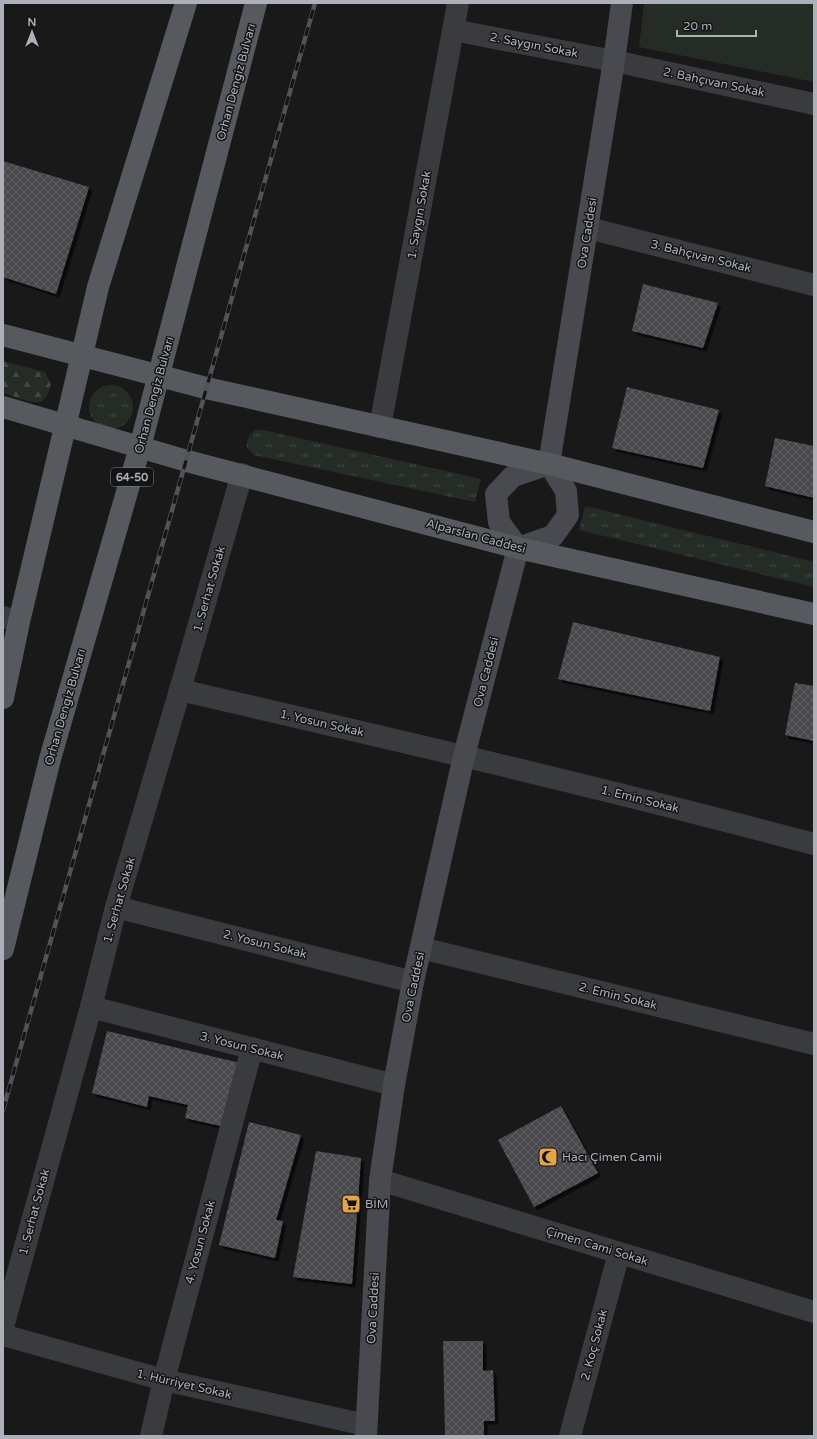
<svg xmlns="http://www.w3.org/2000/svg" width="817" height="1439" font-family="'Varela Round',sans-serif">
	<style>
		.grass { fill: url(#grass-tufts) }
		.forest { fill: url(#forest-firs) }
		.park { fill: #252c25 }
		.building { fill: url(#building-cross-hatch); filter: url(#shadow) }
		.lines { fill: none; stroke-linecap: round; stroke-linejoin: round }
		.street { stroke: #3a3b3f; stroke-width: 22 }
		.secondary { stroke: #484a4f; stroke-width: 22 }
		.primary { stroke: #56595e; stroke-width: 22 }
		.rail-casing { stroke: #515358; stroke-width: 4.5 }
		.rail { stroke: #141416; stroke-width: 3; stroke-dasharray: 9; stroke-linecap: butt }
		.labels { text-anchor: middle; stroke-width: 3; stroke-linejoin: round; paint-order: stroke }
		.shield { fill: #141416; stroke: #7e8288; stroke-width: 1 }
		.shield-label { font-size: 11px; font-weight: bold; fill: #acb1b9 }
		.street-label { font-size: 12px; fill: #acb1b9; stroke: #141416 }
		.poi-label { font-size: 12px; fill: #acb1b9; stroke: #141416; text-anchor: start }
	</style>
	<defs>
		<pattern id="grass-tufts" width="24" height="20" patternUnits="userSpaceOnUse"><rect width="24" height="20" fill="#252c25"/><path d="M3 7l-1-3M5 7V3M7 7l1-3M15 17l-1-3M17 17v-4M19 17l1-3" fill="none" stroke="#424843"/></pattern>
		<pattern id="forest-firs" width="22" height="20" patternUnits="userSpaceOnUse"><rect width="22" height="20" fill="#252c25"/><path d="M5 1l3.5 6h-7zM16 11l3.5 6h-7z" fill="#424843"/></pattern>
		<pattern id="building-cross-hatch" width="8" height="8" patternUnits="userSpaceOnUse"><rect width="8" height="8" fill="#48494d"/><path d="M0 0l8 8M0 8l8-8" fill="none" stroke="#606165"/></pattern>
		<filter id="shadow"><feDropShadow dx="3.5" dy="3.5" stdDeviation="0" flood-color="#0009"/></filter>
	</defs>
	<rect width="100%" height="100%" fill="#19191a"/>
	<g class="grass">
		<circle cx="111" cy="407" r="22"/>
		<path d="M256,430h7l218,49 -6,23 -221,-47 -7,-7c-1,-9 2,-13 9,-18z"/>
		<path d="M585,506l229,56v25l-235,-57z"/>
	</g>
	<path class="forest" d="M3,361l42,11 6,12c-2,6 -3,13 -9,17 -6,5 -31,-6 -39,-8z"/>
	<path class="park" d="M644,3h170v79l-175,-35z"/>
	<g class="building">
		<path d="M3,161l86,26 -33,107 -53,-17z"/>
		<path d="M643,284l75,19 -15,45 -71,-17z"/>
		<path d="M627,387l92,23 -16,58 -91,-20z"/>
		<path d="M775,438l39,8v52l-49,-12z"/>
		<path d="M573,622l147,35 -10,54 -152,-32z"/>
		<path d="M795,683l19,3v55l-29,-6z"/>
		<path d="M107,1031l133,32 -15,64 -40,-9 3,-13 -39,-9 -2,11 -55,-14z"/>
		<path d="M561,1106l37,67 -64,34 -36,-67z"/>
		<path d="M249,1122l52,13 -25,85 7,1 -8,37 -56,-13z"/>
		<path d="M316,1151l45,7 -9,126 -59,-7z"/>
		<path d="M443,1341h40v30l10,-1 2,51h-11v15h-39z"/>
	</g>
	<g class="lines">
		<g class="street">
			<path d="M453,30l161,31 200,43"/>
			<path d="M588,228l226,57"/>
			<path d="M380,427l78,-424"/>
			<path d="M3,617l16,5"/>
			<path d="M180,690c212,49 424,98 634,154"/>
			<path d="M116,907l297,75"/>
			<path d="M421,948l393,96"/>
			<path d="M91,1007l303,78"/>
			<path d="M380,1180l434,132"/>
			<path d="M3,1327l88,-320 25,-100 64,-217 62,-216"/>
			<path d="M3,1335l161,45 202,45"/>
			<path d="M151,1436l13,-56 88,-332"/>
			<path d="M570,1436l49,-183"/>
		</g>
		<g class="secondary">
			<path d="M518,548l35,-12 15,-21 -2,-24 -17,-27 65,-403 8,-58"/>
			<path d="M518,548l-19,-26 -3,-28 17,-18 36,-12"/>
			<path d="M366,1436l14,-256 14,-95 19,-103 51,-226 54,-208"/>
		</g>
		<g class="primary">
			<path d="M3,335l203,53 343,76 265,68"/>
			<path d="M3,407l184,54 331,87 296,66"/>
			<path d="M3,698l16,-76 79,-335 88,-284"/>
			<path d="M3,949l47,-190 90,-312 116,-444"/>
		</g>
		<defs>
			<path id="rail" d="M3,1110l312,-1107"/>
		</defs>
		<use href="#rail" class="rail-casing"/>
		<use href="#rail" class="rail"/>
	</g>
	<defs>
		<symbol id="mosque-square" viewBox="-11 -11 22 22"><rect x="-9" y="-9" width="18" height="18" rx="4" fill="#e2a349" stroke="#141416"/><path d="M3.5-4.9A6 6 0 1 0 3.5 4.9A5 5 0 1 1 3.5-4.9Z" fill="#111"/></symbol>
		<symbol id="supermarket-square" viewBox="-11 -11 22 22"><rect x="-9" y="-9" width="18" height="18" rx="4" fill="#e2a349" stroke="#141416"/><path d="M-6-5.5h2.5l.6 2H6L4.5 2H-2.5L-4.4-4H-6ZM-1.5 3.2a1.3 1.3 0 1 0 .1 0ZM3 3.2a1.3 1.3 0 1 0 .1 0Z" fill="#111"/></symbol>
	</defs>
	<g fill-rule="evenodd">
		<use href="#mosque-square" x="537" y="1146" width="22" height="22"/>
		<use href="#supermarket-square" x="340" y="1193" width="22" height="22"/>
	</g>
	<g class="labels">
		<rect class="shield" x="111" y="468" width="42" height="18" rx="3"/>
		<g class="shield-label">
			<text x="132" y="481">64-50</text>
		</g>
		<g class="street-label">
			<text transform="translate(534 45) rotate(11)" y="4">2. Saygın Sokak</text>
			<text transform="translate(236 82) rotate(-75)" y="4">Orhan Dengiz Bulvarı</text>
			<text transform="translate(714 82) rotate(12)" y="4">2. Bahçıvan Sokak</text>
			<text transform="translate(419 215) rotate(-80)" y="4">1. Saygın Sokak</text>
			<text transform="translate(587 233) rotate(-81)" y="4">Ova Caddesi</text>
			<text transform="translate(701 256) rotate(14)" y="4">3. Bahçıvan Sokak</text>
			<text transform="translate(154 395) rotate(-75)" y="4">Orhan Dengiz Bulvarı</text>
			<text transform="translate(476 536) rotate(15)" y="4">Alparslan Caddesi</text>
			<text transform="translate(209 589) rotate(-74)" y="4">1. Serhat Sokak</text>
			<text transform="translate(486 672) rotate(-76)" y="4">Ova Caddesi</text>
			<text transform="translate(65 707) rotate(-74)" y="4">Orhan Dengiz Bulvarı</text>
			<text transform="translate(322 723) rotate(13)" y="4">1. Yosun Sokak</text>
			<text transform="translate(640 799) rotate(14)" y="4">1. Emin Sokak</text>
			<text transform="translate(119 900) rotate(-74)" y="4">1. Serhat Sokak</text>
			<text transform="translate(265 944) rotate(14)" y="4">2. Yosun Sokak</text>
			<text transform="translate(413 987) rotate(-78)" y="4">Ova Caddesi</text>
			<text transform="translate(618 996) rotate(14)" y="4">2. Emin Sokak</text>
			<text transform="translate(242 1046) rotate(14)" y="4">3. Yosun Sokak</text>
			<text transform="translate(34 1212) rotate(-75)" y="4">1. Serhat Sokak</text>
			<text transform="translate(200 1242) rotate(-75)" y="4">4. Yosun Sokak</text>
			<text transform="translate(597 1246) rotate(17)" y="4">Çimen Cami Sokak</text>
			<text transform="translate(373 1308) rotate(-87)" y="4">Ova Caddesi</text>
			<text transform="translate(594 1345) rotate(-75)" y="4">2. Koç Sokak</text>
			<text transform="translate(184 1384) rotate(13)" y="4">1. Hürriyet Sokak</text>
		</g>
		<g class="poi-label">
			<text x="562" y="1161">Hacı Çimen Camii</text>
			<text x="365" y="1208">BİM</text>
		</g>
	</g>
	<rect width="817" height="1439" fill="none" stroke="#acb1b9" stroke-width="8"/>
	<g transform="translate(32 32)" stroke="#141416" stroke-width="3" paint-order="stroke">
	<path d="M0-3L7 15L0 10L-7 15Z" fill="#acb1b9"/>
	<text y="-6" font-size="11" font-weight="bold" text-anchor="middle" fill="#acb1b9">N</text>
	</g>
	<path d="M677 30v6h79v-6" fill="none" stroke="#acb1b9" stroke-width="2"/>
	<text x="683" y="30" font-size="12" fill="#acb1b9" stroke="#141416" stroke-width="3" paint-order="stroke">20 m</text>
</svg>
